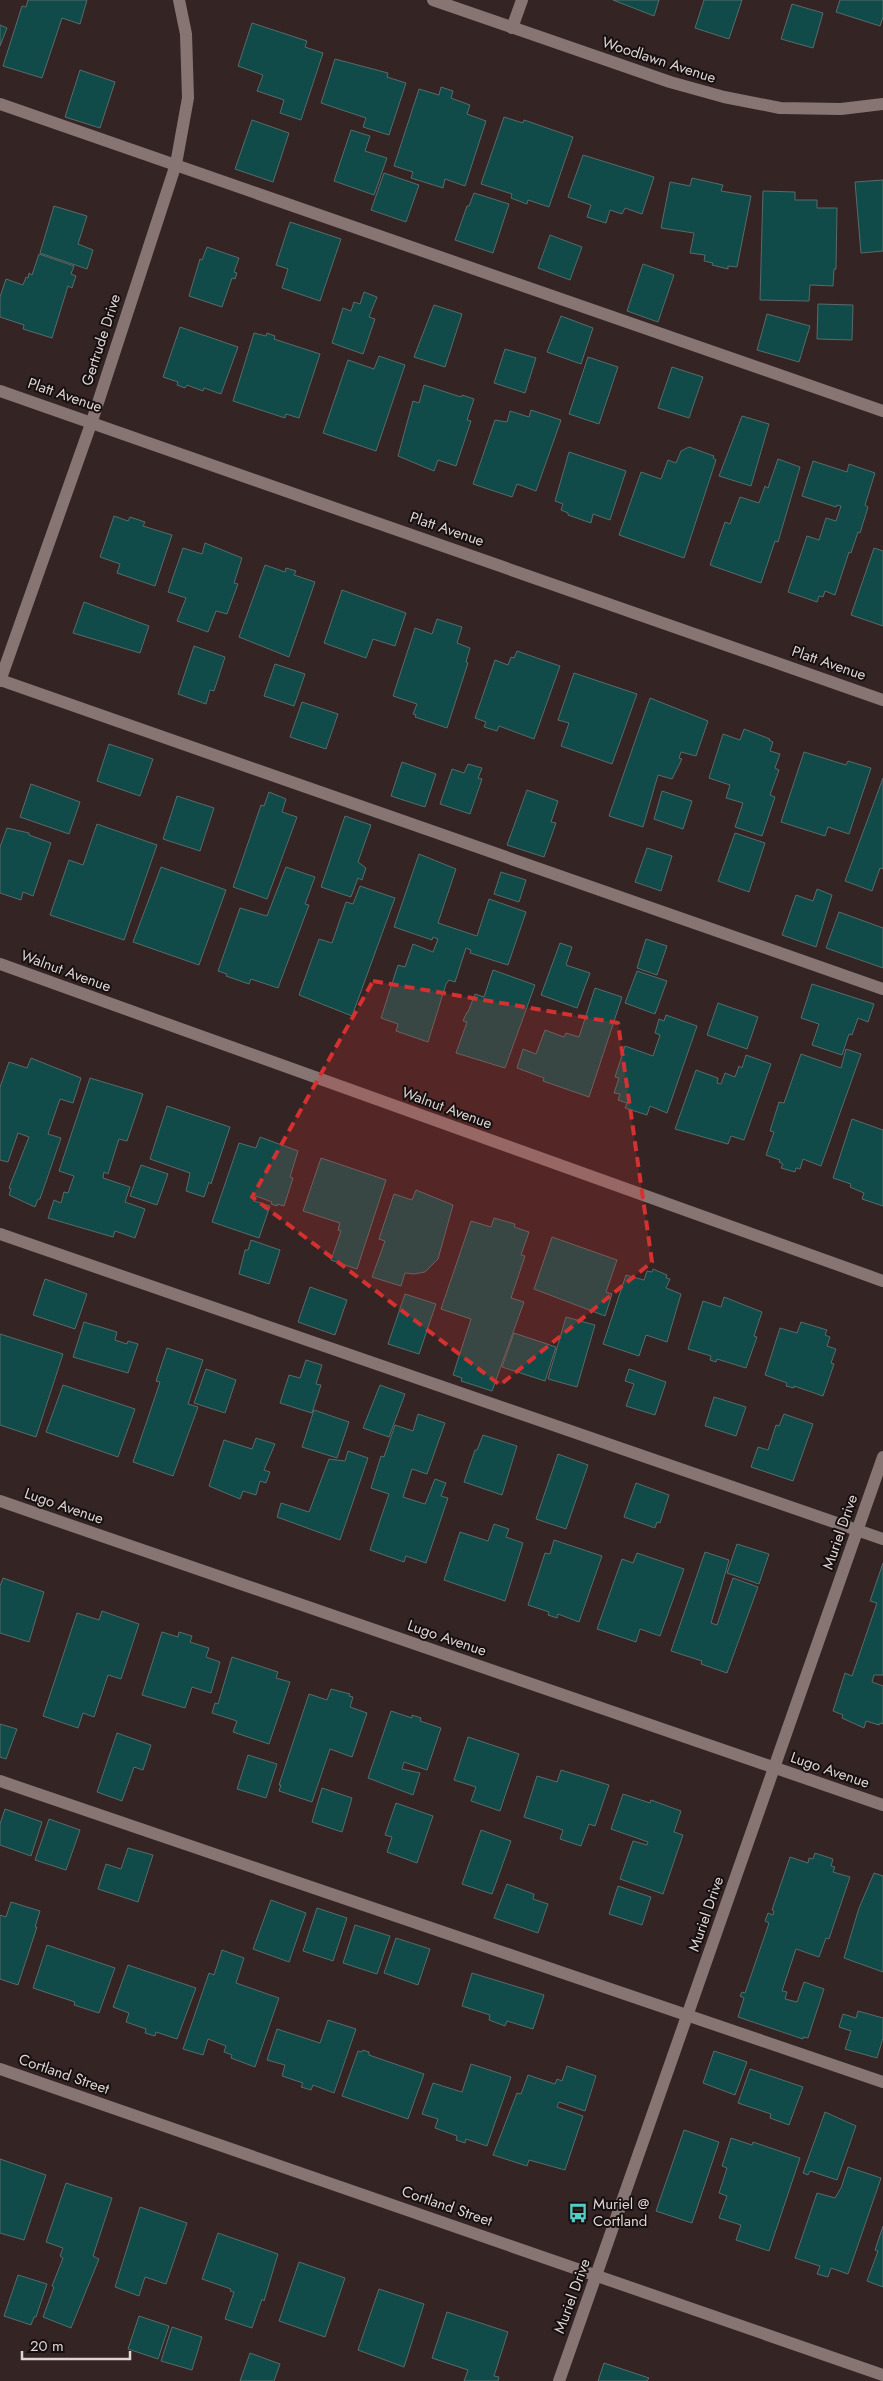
<svg xmlns="http://www.w3.org/2000/svg" width="883" height="2381" font-family="Jost,sans-serif">
	<style>
		.building { fill: #114b49; stroke: #586a69 }
		.lines { fill: none; stroke-linecap: round; stroke-linejoin: round }
		.lane { stroke: #877573; stroke-width: 12 }
		.street { stroke: #877573; stroke-width: 12 }
		.secondary { stroke: #877573; stroke-width: 12 }
		.marked { fill: #d63131; fill-opacity: 0.2; stroke: #d63131; stroke-width: 4; stroke-dasharray: 10 6; stroke-linejoin: round }
		.labels { text-anchor: middle; stroke-width: 4; stroke-linejoin: round; paint-order: stroke }
		.street-label { font-size: 15px; fill: #ded4d3; stroke: #171010 }
		.poi-label { font-size: 15px; fill: #ded4d3; stroke: #171010; text-anchor: start }
	</style>
	<rect width="100%" height="100%" fill="#342524"/>
	<g class="building">
		<path d="M28,0h59l-7,24 -18,-6 -20,60 -39,-12 19,-60 4,1z"/>
		<path d="M613,0h46l-5,16z"/>
		<path d="M704,0h38l-13,39 -34,-11z"/>
		<path d="M840,0h43v17l-3,9 -44,-14z"/>
		<path d="M792,4l31,9 -10,35 -32,-9z"/>
		<path d="M252,23l55,18 -2,6 18,6 -22,67 -21,-7 4,-13 -27,-9 6,-16 -25,-9z"/>
		<path d="M0,25l7,3 -7,18z"/>
		<path d="M335,59l53,14 -1,4 19,6 -17,52 -26,-8 3,-9 -45,-15z"/>
		<path d="M80,70l35,12 -15,46 -35,-11z"/>
		<path d="M441,87l12,4 -2,7 19,7 -3,9 19,7 -21,65 -20,-7 -2,9 -32,-10 2,-6 -19,-6 25,-77 20,6z"/>
		<path d="M504,117l19,6 1,-3 49,17 -24,70 -21,-7 -1,4 -16,-6 1,-4 -31,-10z"/>
		<path d="M252,120l37,13 -16,49 -38,-13z"/>
		<path d="M351,130l19,6 -5,15 22,7 -13,37 -40,-14z"/>
		<path d="M583,155l71,22 -12,37 -17,-6 -3,6 -12,-4 -4,13 -19,-6 4,-12 -23,-8z"/>
		<path d="M384,173l35,12 -13,37 -35,-12z"/>
		<path d="M692,178l31,7 -2,6 30,5 -14,71 -9,-1v3l-16,-4 1,-2 -9,-2 1,-6 -15,-2 4,-20 -33,-5 9,-46 20,4z"/>
		<path d="M883,180v71l-22,2 -6,-71z"/>
		<path d="M763,191l32,1v8h22v8h20l-1,61h-2l-1,17 -23,-1 -1,16 -49,-1z"/>
		<path d="M474,193l35,11 -16,49 -38,-13 12,-34h2z"/>
		<path d="M54,206l33,10 -9,28 15,6 -6,19 -47,-16z"/>
		<path d="M290,222l51,17 -21,62 -38,-13 6,-19 -12,-4z"/>
		<path d="M550,235l32,12 -12,33 -32,-12z"/>
		<path d="M207,247l32,11 -5,14 3,1 -2,6 -3,-1 -10,29 -33,-11 11,-37 2,1z"/>
		<path d="M39,254l35,12 -3,8 5,2 -4,12 -4,-2 -16,52 -29,-9 1,-4 -24,-8v-20l6,-18 17,6 3,-8 2,1 1,-5 3,2z"/>
		<path d="M643,264l31,11 -16,47 -31,-11z"/>
		<path d="M364,292l13,5 -8,20 6,2 -12,35 -31,-11 11,-35 8,3 3,-9 6,2z"/>
		<path d="M818,304l35,1 -1,35 -35,-1z"/>
		<path d="M434,305l28,9 -17,53 -31,-10z"/>
		<path d="M767,314l43,12 -11,36 -42,-12z"/>
		<path d="M561,316l32,12 -12,36 -34,-12z"/>
		<path d="M180,327l58,20 -17,47 -17,-6 -1,3 -16,-6 -2,3 -8,-3 1,-3 -15,-5z"/>
		<path d="M254,333l12,3 1,-3 8,3 -1,3 46,15 -21,64 -13,-4 -1,4 -52,-17z"/>
		<path d="M505,349l31,9 -11,35 -31,-10z"/>
		<path d="M379,356l26,9 -29,86 -53,-18 25,-73 26,9z"/>
		<path d="M588,357l30,10 -19,57 -30,-10z"/>
		<path d="M672,367l31,10 -14,41 -31,-10z"/>
		<path d="M424,385l37,12 1,-2 12,4 -7,21 4,1 -15,45 -18,-6 -4,11 -36,-15 15,-55 6,2z"/>
		<path d="M531,410l30,10 -25,71 -19,-7 -5,13 -39,-13 22,-64 12,2 3,-11 19,6z"/>
		<path d="M742,416l27,8 -18,62 -32,-10z"/>
		<path d="M689,447l25,9 -1,2 3,2 -32,98 -65,-23 22,-63 20,7 7,-19 8,3 5,-12z"/>
		<path d="M569,452l57,19 -16,49 -17,-6 -2,9 -23,-8v-2l-7,-3 2,-6 -8,-3z"/>
		<path d="M778,459l22,8 -22,75 -3,-1 -14,42 -51,-18 15,-43 5,2 10,-27 19,6 6,-17 3,2z"/>
		<path d="M813,461l34,11 2,-8 26,9 -10,32 3,2 -8,26 -2,-1 -7,21 -2,-1 -14,43 -10,-4 -2,6 -4,-1 -2,6 -29,-10 19,-56 12,4 7,-22 10,3 5,-15 -4,-1 -1,2 -34,-11z"/>
		<path d="M114,516l14,5 2,-4 15,5 -2,4 29,9 -17,51 -38,-13 3,-9 -20,-7z"/>
		<path d="M205,543l37,15 -8,25 4,1 -11,30 -11,-3 -8,21 -31,-11 9,-23 -18,-6 15,-44 19,6z"/>
		<path d="M874,548l9,3v75l-32,-11z"/>
		<path d="M265,565l20,7 1,-4 10,3 -2,4 21,7 -26,75 -50,-20z"/>
		<path d="M342,590l64,23 -11,33 -22,-7 -7,19 -42,-15z"/>
		<path d="M84,602l65,24 -9,27 -67,-20z"/>
		<path d="M437,619l25,8 -5,16 13,5 -4,14 2,1 -21,65 -32,-11 1,-2 -3,-1 4,-10 -24,-8 22,-68 17,6z"/>
		<path d="M194,646l31,11 -11,34 -4,-1 -4,14 -28,-10z"/>
		<path d="M517,651l43,15 -26,73 -35,-13 -2,5 -13,-4 2,-5 -11,-4 20,-58 13,5 3,-8 3,1z"/>
		<path d="M275,664l30,10 -11,32 -30,-10z"/>
		<path d="M574,673l63,21 -25,70 -51,-18 8,-23 -11,-3z"/>
		<path d="M650,698l58,23 -12,35 -15,-4 -2,6 3,1 -10,20 -14,-4 -15,52 -34,-11z"/>
		<path d="M302,702l36,12 -12,35 -36,-12z"/>
		<path d="M744,729l26,10 -1,1 4,2 -3,9 10,3 -5,14 4,2 -9,25 5,2 -13,39 -27,-9 8,-24 -17,-5 4,-13 -21,-7 14,-44 17,6z"/>
		<path d="M109,744l44,15 -13,37 -43,-15z"/>
		<path d="M804,752l42,13 2,-4 23,7 -22,66 -21,-7 -3,9 -44,-14z"/>
		<path d="M402,762l34,12 -11,33 -34,-11z"/>
		<path d="M468,764l14,4 -4,10 4,1 -12,35 -30,-10 12,-35 12,4z"/>
		<path d="M883,778v91l-3,-1 -8,23 -27,-10z"/>
		<path d="M31,784l49,18 -11,32 -49,-17z"/>
		<path d="M527,790l31,11 -7,21 5,1 -12,34 -37,-12z"/>
		<path d="M662,791l30,10 -9,28 -29,-10z"/>
		<path d="M269,792l17,7 -4,13 15,5 -30,82 -34,-12 28,-82 3,1z"/>
		<path d="M177,796l37,12 -14,43 -37,-12z"/>
		<path d="M345,816l26,9 -13,37 8,6 -4,12 -4,-2 -7,19 -30,-10z"/>
		<path d="M97,824l60,21 -33,95 -74,-25 19,-55 14,5z"/>
		<path d="M7,828l22,5v2l22,8 -18,53 -10,-4 -2,8 -21,-7v-46z"/>
		<path d="M735,833l30,10 -16,49 -31,-11z"/>
		<path d="M647,848l25,8 -11,35 -26,-9z"/>
		<path d="M419,854l37,15 -18,54 39,13 12,-37 37,13 -18,53 -38,-12 1,-3 -5,-2 -11,34 -6,-2 -3,4 -18,58 -32,-11 2,-7 -17,-6 17,-53 7,2 8,-23 20,8 5,-13 -5,-2 -1,3 -38,-13z"/>
		<path d="M161,867l65,23 -27,75 -66,-23z"/>
		<path d="M286,867l29,10 -10,27 4,1 -31,83 -27,-9 -2,5 -23,-8 1,-2 -9,-3 22,-63 27,8z"/>
		<path d="M501,872l25,8 -7,22 -25,-8z"/>
		<path d="M360,886l35,12 -43,118 -53,-21 20,-56 13,4 14,-41 7,2z"/>
		<path d="M817,889l15,6 -16,52 -34,-12 14,-40 17,6z"/>
		<path d="M839,912l44,16v40l-57,-20z"/>
		<path d="M646,939l21,7 -10,29 -20,-7z"/>
		<path d="M560,943l12,4 -6,18 24,8 -13,35 -36,-13z"/>
		<path d="M493,970l42,15 -30,83 -49,-15 11,-31 -4,-1 4,-9h1l7,-18 9,3z"/>
		<path d="M637,971l30,10 -12,33 -30,-11z"/>
		<path d="M812,984l62,20 -6,18 -10,-4 -6,17 -3,-1 -7,21 -30,-10 7,-21 -18,-6z"/>
		<path d="M595,988l27,9 -33,100 -46,-16 1,-3 -27,-10 6,-19 13,5 9,-24 19,7 2,-4 13,4z"/>
		<path d="M718,1003l40,14 -11,32 -40,-14z"/>
		<path d="M666,1015l31,11 -30,87 -17,-7 -3,9 -22,-7 2,-5 -9,-3 2,-6 -6,-1 5,-15 -4,-1 10,-31 28,10 7,-21 -5,-2 4,-14 5,2z"/>
		<path d="M846,1049l15,5 -40,112 -18,-7 -3,10 -4,-1 -1,4 -14,-4 2,-4 -4,-2 1,-2 -14,-5 8,-23 -4,-1 9,-29 5,1 17,-49 40,14z"/>
		<path d="M746,1055l25,9 -27,76 -13,-4 -3,8 -53,-15 21,-59 22,8 -1,5 4,1 4,-11 10,4 4,-11 3,2z"/>
		<path d="M31,1058l50,20 -8,25 -13,-4 -12,35 13,4 -21,61h-2l-3,8 -26,-12 2,-6 -2,-1 20,-51 -11,-4 -10,29 -8,-2v-73l9,-25 18,6z"/>
		<path d="M90,1078l53,16 -16,47 -8,-2 -11,35 -4,-2 -1,6 27,9 -5,15 20,7 -10,29 -20,-7 -2,6 -65,-19 6,-18 7,3 3,-11 4,1 6,-17 -15,-5z"/>
		<path d="M167,1106l63,21 -19,57 -2,-2 -5,15 -18,-6 4,-18 -40,-14z"/>
		<path d="M852,1119l31,11v76l-21,-7 2,-6 -14,-6 1,-3 -18,-6z"/>
		<path d="M260,1137l38,14 -8,26 3,1 -9,28 -7,-2v2l-6,-2 1,-2 -16,-6 -2,5 16,5 -11,32 -47,-16 27,-79 17,5z"/>
		<path d="M321,1158l65,22 -29,89 -26,-9 10,-29 -3,-1 2,-7 -37,-12z"/>
		<path d="M141,1165l27,9 -11,31 -27,-9z"/>
		<path d="M416,1190l37,15 -15,54 -13,13 -11,2 -9,-1 -4,13 -29,-9 13,-36 -6,-2 15,-45 18,6z"/>
		<path d="M494,1218l21,6 -1,3 15,5 -8,23 4,1 -14,42 13,4 -32,89 -31,-10 1,-3 -9,-3 18,-56 -30,-10 30,-88 20,6z"/>
		<path d="M552,1237l65,23 -11,32 6,2 -7,22 -71,-27z"/>
		<path d="M251,1240l29,10 -11,34 -30,-10 6,-24h3z"/>
		<path d="M653,1269l14,6 -1,3 4,1 -4,9 15,6 -14,48 -21,-7 -7,21 -36,-12 23,-69 18,5 3,-9 5,1z"/>
		<path d="M45,1279l42,15 -12,35 -42,-14z"/>
		<path d="M310,1287l37,13 -12,35 -37,-13z"/>
		<path d="M405,1294l31,10 -17,50 -31,-10z"/>
		<path d="M724,1297l38,15 -8,24 3,1 -11,31 -29,-9 -1,3 -6,-2 1,-4 -23,-7 15,-48 18,6z"/>
		<path d="M566,1317l29,8 -18,62 -29,-8z"/>
		<path d="M84,1322l33,10 -2,8 12,4 1,-3 10,3 -10,29 -55,-16z"/>
		<path d="M801,1322l26,8 -2,5 5,2 -3,9 9,3 -5,14 3,1 -11,32 -29,-10v2l-8,-2 1,-3 -22,-8 15,-47 17,5z"/>
		<path d="M514,1333l42,14 -11,34 -43,-14z"/>
		<path d="M0,1334l63,20 -27,83 -36,-12z"/>
		<path d="M167,1348l36,12 -15,44 10,3 -25,69 -40,-14 27,-80 -4,-1z"/>
		<path d="M306,1360l16,5 -6,19 5,1 -9,28 -32,-10 9,-28 11,3z"/>
		<path d="M206,1369l30,11 -11,33 -31,-10z"/>
		<path d="M629,1369l37,13 -11,33 -29,-9 8,-22 -9,-3z"/>
		<path d="M63,1385l72,24 -17,48 -72,-25z"/>
		<path d="M380,1385l25,9 -16,43 -26,-9z"/>
		<path d="M714,1397l32,10 -10,29 -31,-10z"/>
		<path d="M314,1410l35,12 -12,36 -35,-11z"/>
		<path d="M418,1414l27,9 -18,51 -15,-5 -9,28 22,7 10,-25 11,4 -5,13 7,2 -22,65 -20,-7 -2,6 -34,-12 19,-56 -18,-6 10,-32 3,1 11,-32 18,6z"/>
		<path d="M784,1414l29,10 -20,57 -42,-14 7,-20 10,3 8,-25 3,1z"/>
		<path d="M483,1435l34,11 -15,49 -38,-13 11,-32h2z"/>
		<path d="M256,1438l19,6 -11,26 6,2 -4,11 -6,-2 -4,14 -13,-4 -3,8 -31,-13 15,-46 28,9z"/>
		<path d="M348,1451l20,7 -28,82 -63,-23 4,-14 28,9 20,-53 16,2z"/>
		<path d="M558,1454l30,11 -22,64 -30,-10z"/>
		<path d="M636,1483l33,12 -9,28 -3,-1 -2,6 -31,-11z"/>
		<path d="M494,1524l15,5 -3,8 17,6 -18,58 -61,-21 16,-48 28,9z"/>
		<path d="M554,1540l48,16 -23,66 -21,-8 -1,4 -9,-3 1,-3 -21,-7 17,-52 5,1z"/>
		<path d="M737,1544l32,10 -10,30 -32,-11z"/>
		<path d="M705,1552l24,8 -18,63 6,2 16,-47 25,9 -31,86 -26,-9 1,-3 -31,-10z"/>
		<path d="M637,1553l47,16 -24,67 -20,-7 -4,13 -39,-13 25,-70 11,4z"/>
		<path d="M883,1563v112h-9l-2,7 11,4v38l-3,-1 -1,2 -13,-4 -2,7 -22,-10 1,-3 -10,-4 12,-38 7,3 25,-73 -7,-2z"/>
		<path d="M3,1578l41,14 -15,50 -29,-9v-47z"/>
		<path d="M102,1611l37,13 -18,55 -13,-4 -14,42 -11,-4 -5,15 -35,-12 34,-103 22,7z"/>
		<path d="M162,1632l16,5 1,-5 13,4 -2,6 19,6 -3,9 14,5 -9,31 -19,-6 -7,21 -43,-13z"/>
		<path d="M232,1657l46,15 -2,6 14,4 -21,62 -36,-12 4,-11 -25,-8 3,-10 3,1z"/>
		<path d="M331,1689l19,5 -1,2 4,1 -3,10 17,6 -15,44 -22,-8 -18,53 -33,-11 2,-6h-2l30,-91 18,6z"/>
		<path d="M391,1711l21,7v-3l9,3 -1,3 21,7 -14,42 -23,-8 -2,7 18,4 -7,22 -45,-17z"/>
		<path d="M0,1724l17,5 -11,30 -6,-2z"/>
		<path d="M117,1733l34,12 -8,25 -9,-3 -12,34 -25,-9z"/>
		<path d="M468,1737l51,17 -19,57 -29,-10 5,-14 -22,-7z"/>
		<path d="M248,1755l29,9 -11,34 -29,-9z"/>
		<path d="M561,1770l48,15 -14,41 -6,-2 -8,22 -21,-7 3,-9 -39,-13 13,-41 20,6z"/>
		<path d="M322,1788l30,10 -10,34 -30,-10z"/>
		<path d="M623,1794l27,9 1,-3 30,11 -7,21 9,3 -20,59 -43,-15 13,-38 14,4 1,-3 -37,-13z"/>
		<path d="M396,1803l37,13 -16,47 -30,-11 5,-15 -7,-2z"/>
		<path d="M5,1809l37,13 -11,34 -31,-11v-21z"/>
		<path d="M49,1819l31,11 -14,40 -31,-10z"/>
		<path d="M481,1830l30,11 -19,53 -30,-10z"/>
		<path d="M128,1848l25,7 -15,47 -40,-13 8,-25 15,5z"/>
		<path d="M815,1853l18,6 -2,7 4,1 -2,5 17,5 -21,62 -3,-1 -7,19 -23,-8 -14,42 5,1 -2,7 12,3 7,-20 20,7 -16,49 -5,-1v2l-65,-22 6,-19 -4,-2 2,-4 3,1 24,-70 -4,-2 3,-8 5,2 1,-4 -2,-1 18,-53 18,6 1,-5 4,1z"/>
		<path d="M874,1873l9,3v96l-39,-14 15,-50z"/>
		<path d="M507,1884l27,10 -1,5 15,5 -10,29 -44,-15z"/>
		<path d="M618,1886l33,11 -9,28 -33,-11z"/>
		<path d="M271,1900l35,13 -17,49 -36,-13z"/>
		<path d="M11,1902l29,9 -5,16h2l-19,58 -18,-6v-64l6,2z"/>
		<path d="M317,1908l30,10 -14,43 -30,-10z"/>
		<path d="M355,1925l35,11 -13,38 -34,-11z"/>
		<path d="M396,1938l34,11 -12,36 -34,-12z"/>
		<path d="M47,1945l68,23 -16,45 -25,-8 1,-3 -42,-14z"/>
		<path d="M222,1950l22,8 -8,25 43,15 -24,69 -24,-9 1,-3 -8,-3 2,-6 -18,-7 -5,16 -20,-6 26,-76 5,2z"/>
		<path d="M128,1965l68,23 -19,51 -21,-7 -1,4 -10,-3 1,-4 -20,-7 3,-9 -16,-6z"/>
		<path d="M472,1973l72,22 -11,34 -26,-8 -2,5 -16,-6 1,-5 -28,-9z"/>
		<path d="M858,2011l25,7v20l-6,20 -32,-9 6,-18 -12,-4 4,-13 13,4z"/>
		<path d="M328,2020l28,9 -22,64 -21,-8 -2,5 -10,-3 2,-4 -21,-7 3,-11 -18,-5 10,-31 43,14z"/>
		<path d="M363,2050l6,2v3l55,19 -16,45 -66,-23 16,-45 4,1z"/>
		<path d="M714,2051l33,11 -12,33 -32,-12z"/>
		<path d="M471,2064l40,13 -24,69 -21,-7 -1,4 -9,-3 1,-4 -22,-8 3,-9 -16,-5 11,-31 29,9z"/>
		<path d="M567,2066l29,10 -11,35 -26,-9 -2,5 26,9 -18,54 -36,-10 -2,6 -34,-11 24,-62 4,1 7,-19 27,9 2,-5 5,2z"/>
		<path d="M750,2069l53,18 -14,38 -19,-7 1,-4 -33,-11z"/>
		<path d="M825,2112l31,14 -19,54 -27,-9 -2,4 -5,-2z"/>
		<path d="M684,2130l35,12 -27,81 -36,-12z"/>
		<path d="M731,2138l21,7 1,-3 47,16 -31,93 -33,-11 5,-15 -22,-7 8,-22 -8,-3 8,-25 -5,-2z"/>
		<path d="M0,2159l46,16 -22,65 -24,-7z"/>
		<path d="M848,2167l33,11 -33,96 -17,-6 -3,9 -11,-3 3,-8 -25,-8 22,-65 18,5 6,-10z"/>
		<path d="M66,2183l46,15 -19,58 6,3 -28,69 -28,-11 11,-30 -2,-1 11,-28 -3,-2 3,-8 -17,-6z"/>
		<path d="M140,2207l47,16 -21,61 -21,-7 -6,19 -24,-9z"/>
		<path d="M883,2226v61l-16,-6 11,-30 -3,-1z"/>
		<path d="M218,2233l60,21 -14,47 -2,-2 -10,29 -27,-9 9,-27 -4,-1 1,-2 -29,-10z"/>
		<path d="M299,2262l46,16 -20,59 -46,-16z"/>
		<path d="M18,2275l29,9 -11,33h-2l-3,8 -27,-9z"/>
		<path d="M379,2289l45,15 -20,63 -46,-17z"/>
		<path d="M447,2312l61,20 -14,44 5,1 -1,4h-34l4,-11 -36,-12z"/>
		<path d="M139,2316l30,10 -11,33 -30,-10z"/>
		<path d="M172,2327l30,10 -10,33 -31,-9z"/>
		<path d="M250,2353l30,11 -6,17h-34z"/>
		<path d="M604,2363l45,15 -2,3h-49z"/>
	</g>
	<g class="lines">
		<g class="lane">
			<path d="M0,104l883,307"/>
			<path d="M0,680l883,309"/>
			<path d="M0,1234l883,305"/>
			<path d="M0,1781l883,301"/>
		</g>
		<g class="street">
			<path d="M433,0l237,82 54,15 56,11 61,1 42,-5"/>
			<path d="M512,28l10,-28"/>
			<path d="M0,391l883,309"/>
			<path d="M0,681l92,-260 84,-257 12,-66 -2,-64 -7,-34"/>
			<path d="M0,964l883,317"/>
			<path d="M0,1501l883,304"/>
			<path d="M559,2381l324,-924"/>
		</g>
		<path class="secondary" d="M0,2069l883,306"/>
	</g>
	<path class="marked" d="M373,981l245,42 34,239 -152,123 -248,-188z"/>
	<defs>
		<symbol id="bus-bare" viewBox="-9 -9 18 18"><path d="M-5-6H5V4H4V6H2V4H-2V6H-4V4H-5ZM-3.5-4V0h7V-4ZM-3.5 1.2v1.5H-2V1.2ZM2 1.2v1.5H3.5V1.2Z" fill="#54cdc7" stroke="#171010" stroke-width="2.5" paint-order="stroke"/></symbol>
	</defs>
	<g fill-rule="evenodd">
		<use href="#bus-bare" x="564" y="2199" width="28" height="28"/>
	</g>
	<g class="labels">
		<g class="street-label">
			<text transform="translate(659 60) rotate(18)" y="5">Woodlawn Avenue</text>
			<text transform="translate(101 340) rotate(-72)" y="5">Gertrude Drive</text>
			<text transform="translate(65 395) rotate(19)" y="5">Platt Avenue</text>
			<text transform="translate(447 529) rotate(19)" y="5">Platt Avenue</text>
			<text transform="translate(829 663) rotate(19)" y="5">Platt Avenue</text>
			<text transform="translate(66 971) rotate(20)" y="5">Walnut Avenue</text>
			<text transform="translate(447 1108) rotate(20)" y="5">Walnut Avenue</text>
			<text transform="translate(64 1506) rotate(19)" y="5">Lugo Avenue</text>
			<text transform="translate(840 1532) rotate(-71)" y="5">Muriel Drive</text>
			<text transform="translate(447 1638) rotate(19)" y="5">Lugo Avenue</text>
			<text transform="translate(830 1770) rotate(19)" y="5">Lugo Avenue</text>
			<text transform="translate(706 1914) rotate(-71)" y="5">Muriel Drive</text>
			<text transform="translate(64 2074) rotate(19)" y="5">Cortland Street</text>
			<text transform="translate(447 2206) rotate(19)" y="5">Cortland Street</text>
			<text transform="translate(572 2296) rotate(-70)" y="5">Muriel Drive</text>
		</g>
		<g class="poi-label">
			<text x="593" y="2209">Muriel @<tspan x="593" dy="17">Cortland</tspan></text>
		</g>
	</g>
	<path d="M22 2351v8h108v-8" fill="none" stroke="#ded4d3" stroke-width="2.5"/>
	<text x="30" y="2351" font-size="15" fill="#ded4d3" stroke="#171010" stroke-width="4" paint-order="stroke">20 m</text>
</svg>
